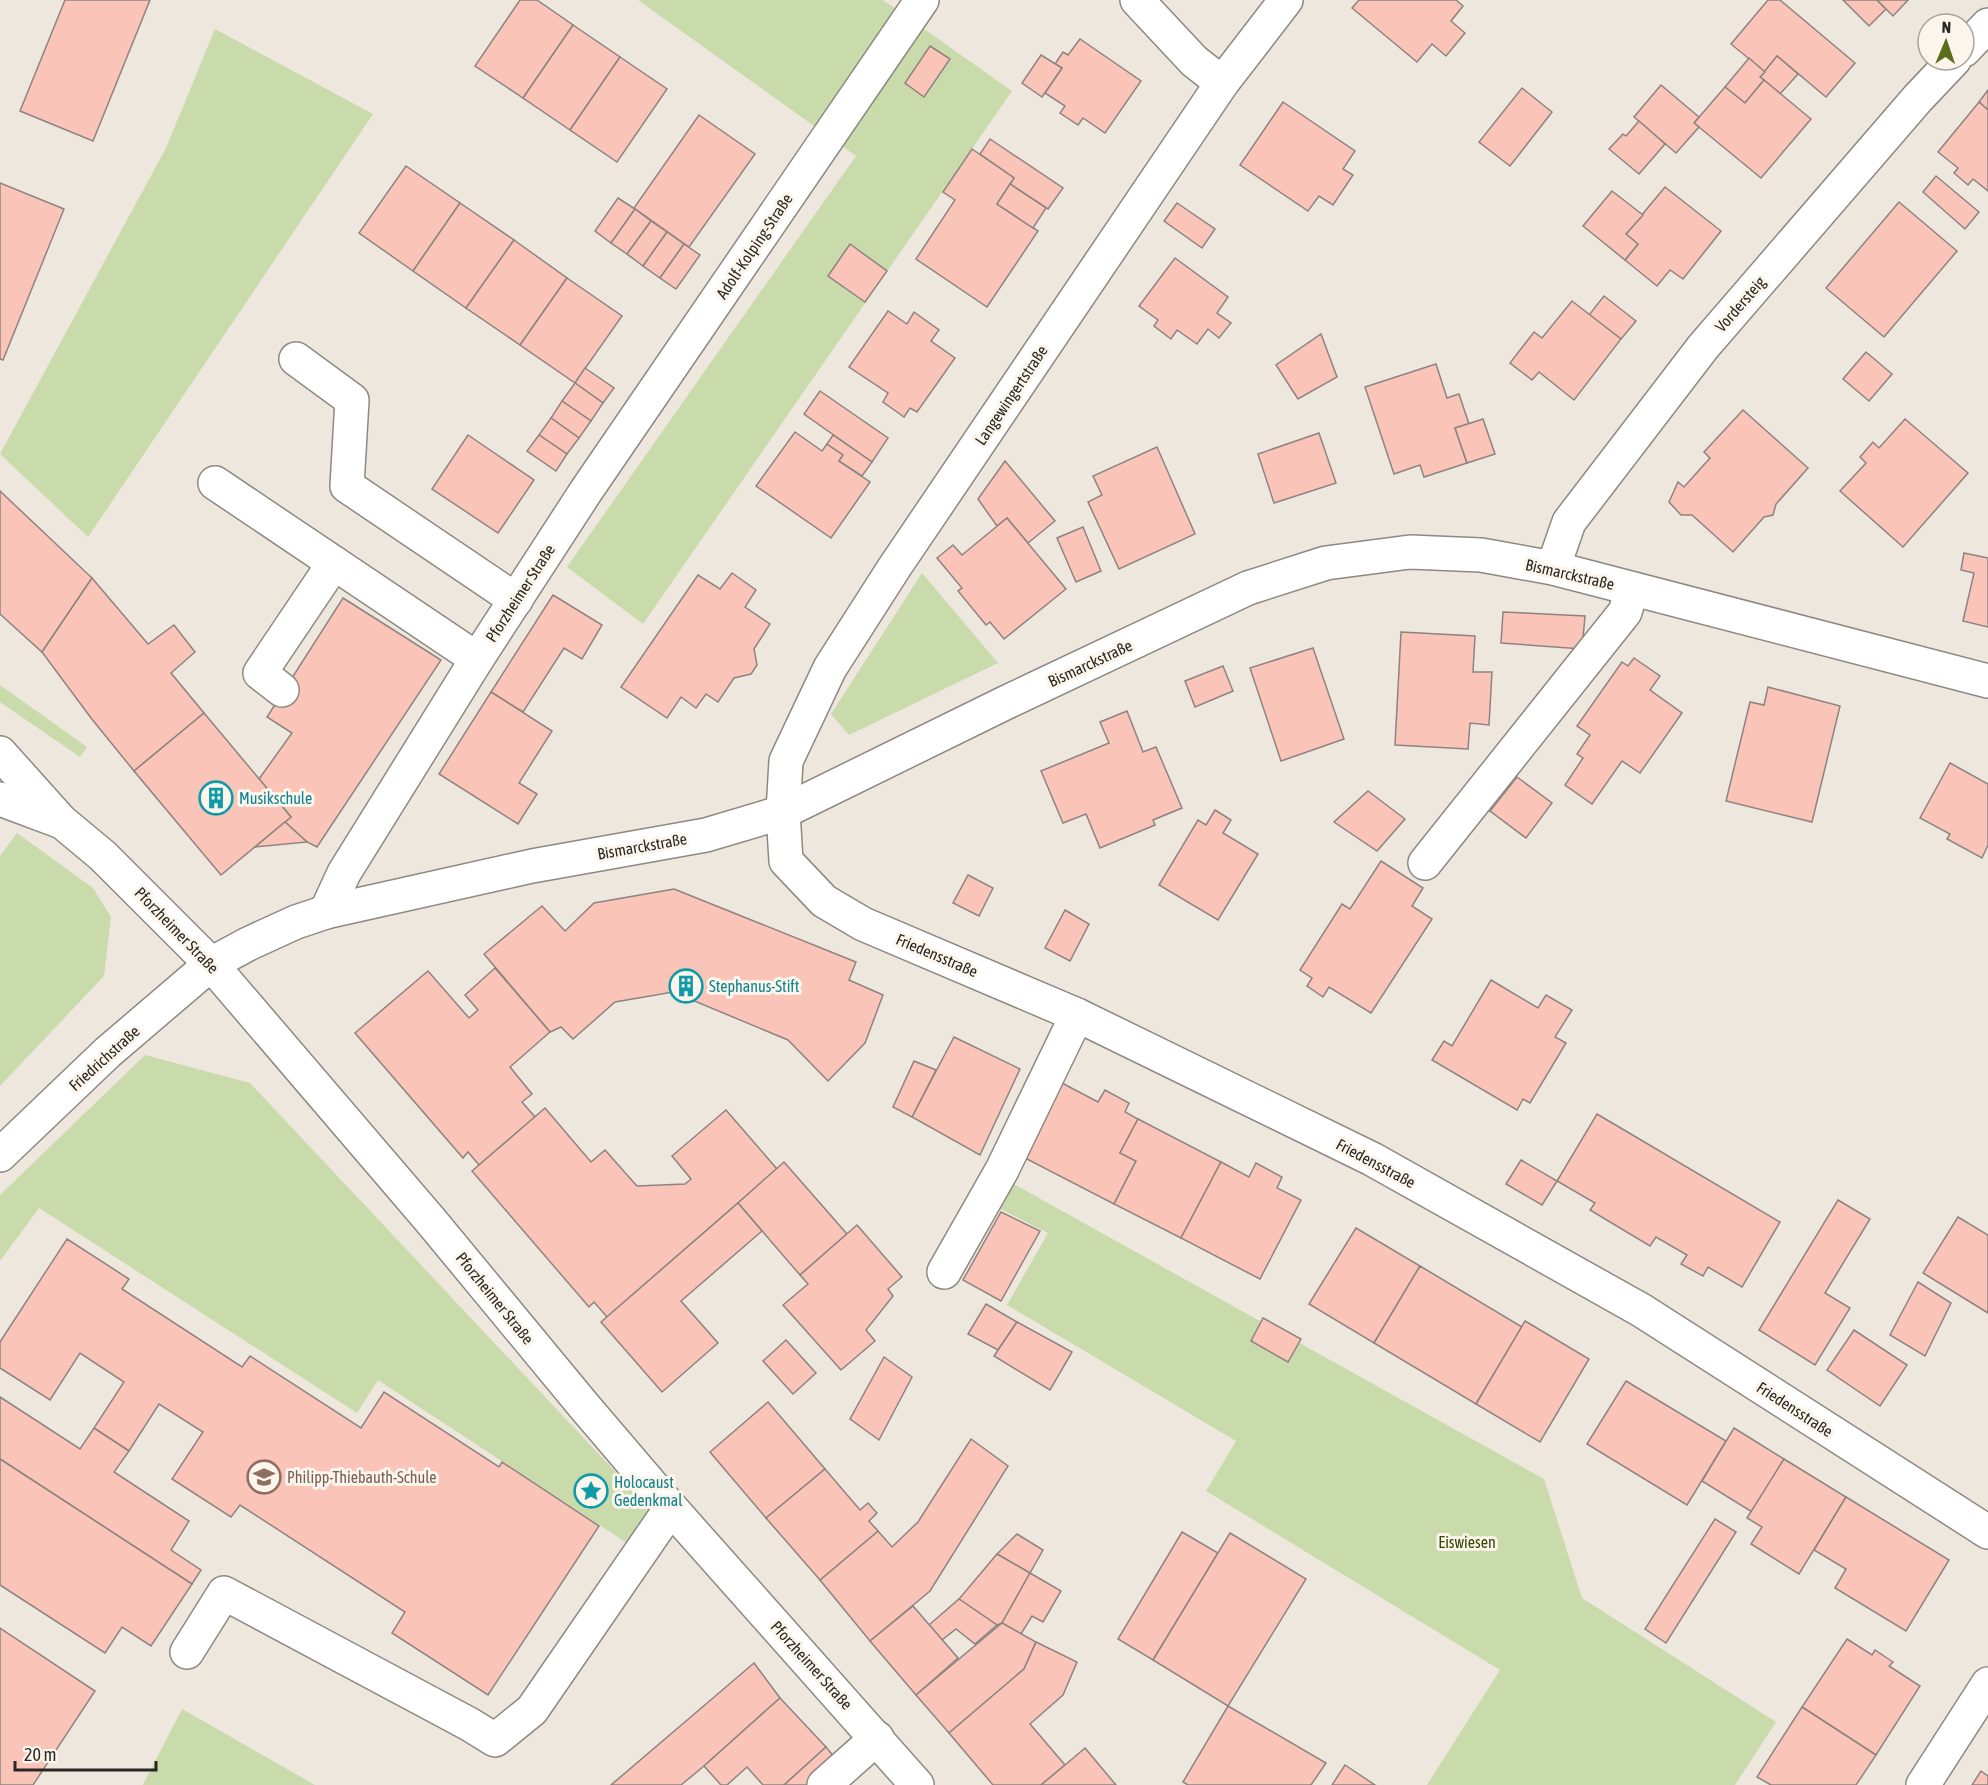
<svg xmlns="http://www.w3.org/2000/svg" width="1988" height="1785" font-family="'Asap Condensed',sans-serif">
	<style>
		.green { fill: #c9daab }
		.building { fill: #fac5b8; stroke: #8e8380; stroke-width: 1.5 }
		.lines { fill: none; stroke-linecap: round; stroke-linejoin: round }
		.minor-casing { stroke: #8e8980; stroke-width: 36 }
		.major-casing { stroke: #8e8980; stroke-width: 36 }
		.minor { stroke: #fff; stroke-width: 33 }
		.major { stroke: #fff; stroke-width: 33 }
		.labels { text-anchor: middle; stroke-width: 6; stroke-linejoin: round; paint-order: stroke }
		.street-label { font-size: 16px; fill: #292724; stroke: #fbf5eb }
		.culture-label { font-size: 16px; fill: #0d838f; stroke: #fbf5eb; text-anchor: start }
		.education-label { font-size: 16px; fill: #785e54; stroke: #fbf5eb; text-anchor: start }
		.park-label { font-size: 16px; fill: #364603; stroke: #fbf5eb }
	</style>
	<rect width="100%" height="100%" fill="#eee7de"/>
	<g class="green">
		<path d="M638,0h245l129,91 -369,533 -76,-57 289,-411z"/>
		<path d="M215,29l158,85 -285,423 -88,-83 166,-306z"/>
		<path d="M922,573l76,90 -149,72 -18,-21z"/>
		<path d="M0,685l87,62 -7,10 -80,-55z"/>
		<path d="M17,833l76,55 18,29 -7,59 -104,110v-230z"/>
		<path d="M145,1055l105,28 405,431 -25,31 -252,-165 -21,33 -318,-205 -39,53v-66z"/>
		<path d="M1010,1182l534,297 38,119 194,124 -41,63h-308l73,-115 -294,-179 30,-50 -229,-136 41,-72 -51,-26z"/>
		<path d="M182,1709l133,76h-172z"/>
	</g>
	<g class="building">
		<path d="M65,0h85l-57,141 -73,-30z"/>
		<path d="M520,0h17l36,25 -50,73 -48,-32z"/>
		<path d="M1359,0h97l7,6 -12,15 14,12 -19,23 -14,-12 -15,18 -65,-54z"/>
		<path d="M1768,0h12l75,63 -29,34 -49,-41 -12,16 -34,-28z"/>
		<path d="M1843,0h34l9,9 -17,17z"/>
		<path d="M1877,0h31l-15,16z"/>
		<path d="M573,25l47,32 -50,73 -47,-32z"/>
		<path d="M1080,39l61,42 -36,52 -22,-15 -5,7 -18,-12 5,-7 -20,-13 17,-25 -7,-4 8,-12 5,3z"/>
		<path d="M930,46l20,13 -26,38 -19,-14z"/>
		<path d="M1041,55l21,13 -20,29 -20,-14z"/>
		<path d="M1777,56l21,18 -18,20 -20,-17z"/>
		<path d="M620,57l47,32 -50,73 -47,-32z"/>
		<path d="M1749,58l16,14 -5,5 4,3 -19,23 -20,-16z"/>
		<path d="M1764,80l47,39 -50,59 -67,-55 31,-36 20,16z"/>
		<path d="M1661,85l38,32 -5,6 5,4 -23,26 -42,-36z"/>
		<path d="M1522,88l30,24 -42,54 -31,-24z"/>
		<path d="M1988,90v20l-9,-8z"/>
		<path d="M1283,102l72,49 -12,18 10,6 -20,30 -14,-9 -11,15 -68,-46z"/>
		<path d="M1979,102l9,8v81l-15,-12 -5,6 -14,-12 4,-5 -20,-16z"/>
		<path d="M699,115l56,39 -66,93 -55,-39z"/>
		<path d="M1639,121l26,23 -26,30 -30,-25 14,-15 3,2z"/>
		<path d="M990,139l73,49 -15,21 -38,-25 4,-6 -34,-24z"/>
		<path d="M972,149l42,29 -17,26 41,27 -51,76 -71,-48 39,-59 -12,-8z"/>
		<path d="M406,166l54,37 -47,68 -54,-38z"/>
		<path d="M1936,176l43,36 -14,17 -42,-37z"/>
		<path d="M0,183l64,26 -61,151 -3,-1z"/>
		<path d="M1010,184l36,24 -13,20 -36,-24z"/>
		<path d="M1665,187l56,44 -38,48 -13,-9 -13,16 -32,-26 13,-16 -12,-10z"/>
		<path d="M1612,191l31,24 -17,19 12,10 -13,16 -42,-34z"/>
		<path d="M618,198l17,11 -24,34 -16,-12z"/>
		<path d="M1899,202l58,49 -73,86 -58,-49z"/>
		<path d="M460,203l54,37 -48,68 -53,-37z"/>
		<path d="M1177,203l38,26 -13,19 -38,-27z"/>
		<path d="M635,209l16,12 -24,33 -16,-11z"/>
		<path d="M651,221l16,11 -24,34 -16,-12z"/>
		<path d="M667,232l17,12 -24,34 -17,-12z"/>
		<path d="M514,240l53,38 -47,67 -54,-37z"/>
		<path d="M684,244l16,11 -24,34 -16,-11z"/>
		<path d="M850,244l37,27 -22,31 -37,-26z"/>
		<path d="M1175,258l53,39 -11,16 14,10 -12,15 -11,-9 -11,15 -20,-14 -6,9 -17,-13 4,-6 -19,-14z"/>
		<path d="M567,278l55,38 -47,67 -55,-38z"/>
		<path d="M1604,296l32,25 -15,18 -32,-24z"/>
		<path d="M1572,301l49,38 -47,61 -35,-28 -7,8 -22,-17 24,-31 8,6z"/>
		<path d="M888,311l19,13 7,-12 25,18 -8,11 24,17 -38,54 -7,-4 -6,9 -21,-15 5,-9 -39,-26z"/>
		<path d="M1321,334l16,43 -39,22 -22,-34z"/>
		<path d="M1866,352l26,22 -23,27 -26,-22z"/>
		<path d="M1436,364l11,34 12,-4 10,30 -14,4 12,35 -43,14 -4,-12 -26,9 -29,-87z"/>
		<path d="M585,368l29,20 -11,15 -28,-20z"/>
		<path d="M575,383l28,20 -12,18 -29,-20z"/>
		<path d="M820,391l68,47 -16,24 -68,-48z"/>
		<path d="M562,401l29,20 -12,17 -28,-20z"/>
		<path d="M1743,410l65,58 -32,36 -3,11 -9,2 -31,35 -41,-37h-11l-12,-13 9,-20 6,5 26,-29 -6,-6z"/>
		<path d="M551,418l28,20 -12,16 -28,-19z"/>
		<path d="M1483,419l12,35 -28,9 -12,-35z"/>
		<path d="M1905,419l63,54 -65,74 -63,-56 26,-28 -6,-6 13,-15 6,6z"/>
		<path d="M795,432l27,19 5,-7 16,11 -4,6 31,21 -39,56 -75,-52z"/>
		<path d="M1319,433l17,50 -62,20 -16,-49z"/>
		<path d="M468,435l66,45 -36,53 -66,-44z"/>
		<path d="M539,435l28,19 -11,17 -29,-20z"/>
		<path d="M833,435l39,27 -10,14 -23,-15 4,-6 -16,-11z"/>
		<path d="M1157,447l38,87 -76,35 -31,-67 14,-7 -9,-19z"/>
		<path d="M1005,461l50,60 -27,22 -21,-25 -10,8 -19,-27z"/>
		<path d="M0,491l92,87 -50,74 -42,-38z"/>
		<path d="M1007,518l59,71 -62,50 -14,-17 -4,3 -28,-34 4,-3 -25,-30 16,-13 9,10z"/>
		<path d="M1083,527l18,44 -25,11 -19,-44z"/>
		<path d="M1964,553l24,5v69l-25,-6 11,-48 -13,-3z"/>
		<path d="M732,573l24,17 -11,17 25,17 -16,25 3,16 -6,9 -17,4 -16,24 -12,-8 -10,14 -15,-11 -14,21 -46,-31 77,-112 22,14z"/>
		<path d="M92,578l56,66 26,-19 21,27 -24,21 33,40 -70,58 -43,-53 -49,-66z"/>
		<path d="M553,595l49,30 -20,34 -18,-11 -41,64 -32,-20z"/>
		<path d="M343,598l98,62 -124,187 -10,-5 -22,-20 6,-5 -32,-38 33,-46 -25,-16z"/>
		<path d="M1503,612l82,4 -3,33 -81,-6z"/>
		<path d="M1401,632l74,4 -2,36h19l-3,53 -19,-2 -2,26 -73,-4z"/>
		<path d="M1313,648l31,91 -63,22 -31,-93z"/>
		<path d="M1634,658l26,18 -10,14 32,23 -42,60 -18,-12 -30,43 -27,-19 18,-27 -6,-4 13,-19 -13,-9 45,-64 6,4z"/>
		<path d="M1223,666l10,25 -38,16 -10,-26z"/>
		<path d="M1768,687l72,19 -28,116 -86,-21 24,-99 14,3z"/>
		<path d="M491,692l61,39 -33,52 18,11 -19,30 -79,-50z"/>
		<path d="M1127,711l16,41 13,-5 26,61 -29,12 2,5 -55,23 -14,-34 -23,9 -22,-52 68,-28 -9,-21z"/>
		<path d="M204,713l87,104 -70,58 -87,-104z"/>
		<path d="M1950,763l38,21v61l-6,13 -35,-19 3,-5 -30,-16z"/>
		<path d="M1517,777l35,26 -26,35 -36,-27z"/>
		<path d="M1368,791l37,28 -28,32 -43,-29z"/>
		<path d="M1215,810l16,10 -8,13 35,21 -40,66 -59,-35 39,-65 8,5z"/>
		<path d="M285,822l22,20 -52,5z"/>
		<path d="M1381,861l42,27 -11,18 20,13 -61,94 -42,-26 -6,10 -16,-11 5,-8 -12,-8 42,-66 8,5z"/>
		<path d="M968,875l25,13 -14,28 -26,-13z"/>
		<path d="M674,889l182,73 -7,18 34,15 -18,48 -37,38 -40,-41 -115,-48 -58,10 -42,37 -12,-12 -11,5 -66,-78 58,-48 23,25 29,-28z"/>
		<path d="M1065,910l24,14 -19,37 -25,-13z"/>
		<path d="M495,968l55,64 -40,35 22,27 -10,8 13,15 -56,48 -11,-13 -5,6 -108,-125 73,-62 41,47 9,-8 -13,-15z"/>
		<path d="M1491,980l47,28 8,-13 26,15 -17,27 11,6 -36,60 -7,-4 -6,11 -85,-50 12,-19 8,5z"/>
		<path d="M954,1037l66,32 -40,86 -68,-38z"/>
		<path d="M914,1061l22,9 -24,47 -19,-10z"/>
		<path d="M1060,1082l38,20 7,-12 24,13 -4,9 13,7 -18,34 16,8 -22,43 -93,-48z"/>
		<path d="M545,1108l46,54 14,-12 32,36 48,-2 6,-5 -19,-23 54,-46 51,59 -170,148 -13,-15 -5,5 -117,-136z"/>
		<path d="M1597,1114l183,108 -38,65 -34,-20 -5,9 -22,-12 6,-9 -31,-18 -6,9 -60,-36 5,-7 -38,-22z"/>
		<path d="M1138,1119l83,43 -40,76 -67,-34 22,-43 -16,-8z"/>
		<path d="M1521,1160l36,21 -15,24 -36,-21z"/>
		<path d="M784,1162l63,72 -47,41 -62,-72z"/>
		<path d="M1221,1162l28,15 7,-14 26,14 -5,11 24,12 -41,79 -79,-41z"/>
		<path d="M1838,1200l32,19 -45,74 25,15 -35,57 -56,-35z"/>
		<path d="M738,1203l24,28 -81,70 37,42 -56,49 -61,-70z"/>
		<path d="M1001,1212l39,19 -39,70 -38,-21z"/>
		<path d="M1958,1217l30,18v78l-65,-40z"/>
		<path d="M857,1225l45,52 -14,12 5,7 -27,34 9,11 -34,29 -58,-65 25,-21 -8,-9z"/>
		<path d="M1356,1228l64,38 -46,77 -65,-39z"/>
		<path d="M67,1239l62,40 -7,10 120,78 8,-11 111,72 23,-36 115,75 3,-5 97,64 -111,169 -96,-62 13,-21 -165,-107 -9,12 -59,-38 31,-47 -44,-28 -30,47 -35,-23 30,-46 -44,-29 -30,47 -50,-32v-26z"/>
		<path d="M1420,1266l102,61 -46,77 -102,-61z"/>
		<path d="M1918,1282l33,21 -26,53 -35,-21z"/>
		<path d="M986,1304l31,18 -19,28 -30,-16z"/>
		<path d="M1263,1318l38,21 -13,23 -37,-21z"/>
		<path d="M1525,1321l64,38 -49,83 -64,-38z"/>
		<path d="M1017,1322l55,30 -22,38 -56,-34z"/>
		<path d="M1854,1330l53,35 -27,41 -53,-36z"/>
		<path d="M786,1340l30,33 -23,21 -30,-33z"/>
		<path d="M884,1357l28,20 -33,63 -29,-21z"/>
		<path d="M1626,1381l100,60 -39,64 -100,-61z"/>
		<path d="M0,1397l80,52 14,-21 35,23 -15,21 75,49 -18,29 30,20 -9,14 -192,-125z"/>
		<path d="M768,1402l57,67 -59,49 -56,-66z"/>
		<path d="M1734,1428l50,31 -32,53 -50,-31z"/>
		<path d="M971,1439l37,27 -78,125 -60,50 -50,-61 58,-49 14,16 26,-25z"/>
		<path d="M0,1459l192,125 -41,62 -29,-19 -17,26 -105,-68z"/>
		<path d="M1784,1459l62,38 -47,77 -48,-30 11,-17 -15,-9z"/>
		<path d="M825,1469l35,41 8,-7 9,10 -8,8 9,10 -58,49 -54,-62z"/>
		<path d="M1846,1497l103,63 -43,71 -71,-43 11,-19 -32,-19z"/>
		<path d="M1715,1519l21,13 -70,111 -21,-14z"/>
		<path d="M1182,1532l36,21 -65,107 -35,-21z"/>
		<path d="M1230,1533l76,46 -78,127 -75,-46z"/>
		<path d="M1017,1534l26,16 -13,23 -33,-19z"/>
		<path d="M997,1554l33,19 -28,50 -5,2 -38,-26z"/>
		<path d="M1030,1573l31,18 -18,31 -11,-6 -11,18 -19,-11z"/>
		<path d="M959,1599l38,26 -22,19 -19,-15 -14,11 -13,-15z"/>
		<path d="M913,1606l45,52 -42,37 -46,-54z"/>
		<path d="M1002,1623l34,19 -12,27 -75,64 -33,-38z"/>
		<path d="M0,1628l95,63 -62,94h-33z"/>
		<path d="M1847,1639l25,16 3,-5 18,12 -4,4 31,20 -44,69 -74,-48z"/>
		<path d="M1036,1642l41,20 -14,33 -33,29 35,41 -24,20h-48l-44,-52 75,-64z"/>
		<path d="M754,1663l26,35 -76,68 -23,19h-70z"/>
		<path d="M780,1698l46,49 -42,38h-21l-16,-18 -20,18h-6l-17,-19z"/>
		<path d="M1228,1706l98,57 -15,22h-123l-5,-3z"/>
		<path d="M1802,1707l74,48 -20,30h-85l-14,-8z"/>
		<path d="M826,1747l17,21 -19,17h-40z"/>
		<path d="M1085,1748l31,37h-75l24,-20z"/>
		<path d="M1345,1765l30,20h-43z"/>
		<path d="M1981,1771l7,5v9h-16z"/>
	</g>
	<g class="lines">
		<defs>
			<g id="minor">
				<path d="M1137,0l57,61 28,22"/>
				<path d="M1286,0l-64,83 -328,485 -64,100 -44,93 -3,51 3,49 38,40 39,23 214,91 295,144 269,151 347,222"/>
				<path d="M1964,50l24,-25"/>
				<path d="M296,359l56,41 -5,86 169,114"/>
				<path d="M215,483l119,80"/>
				<path d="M1553,568l16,-46 134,-175 215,-249 36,-38"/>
				<path d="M282,690l-22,-17 74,-110 143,96"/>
				<path d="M1425,863l200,-251 7,-23"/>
				<path d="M326,912l18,-39 133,-214 109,-168 336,-491"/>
				<path d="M0,1155l108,-103 103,-88 37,-20 48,-22 30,-10 206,-46 174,-31 77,-23 224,-110 241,-114 78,-25 84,-11 71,3 72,13 435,113"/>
				<path d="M944,1272l58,-102 75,-155"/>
				<path d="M187,1652l37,-59 245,131 26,16 37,-30 139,-202"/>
				<path d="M824,1785l53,-47"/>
				<path d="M1923,1785l65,-101"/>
			</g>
			<g id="major">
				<path d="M0,753l61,68 42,35 108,108 220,257 153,185 87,102 246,277"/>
				<path d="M0,799l59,22"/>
			</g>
		</defs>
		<use href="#minor" class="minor-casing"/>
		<use href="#major" class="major-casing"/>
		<use href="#minor" class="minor"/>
		<use href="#major" class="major"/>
	</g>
	<defs>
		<symbol id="building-ring" viewBox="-11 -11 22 22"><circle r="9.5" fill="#fbf5eb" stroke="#0f9aa8" stroke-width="1.5"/><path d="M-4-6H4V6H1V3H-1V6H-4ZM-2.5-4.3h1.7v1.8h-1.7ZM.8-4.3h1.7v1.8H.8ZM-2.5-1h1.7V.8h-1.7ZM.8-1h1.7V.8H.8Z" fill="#0f9aa8"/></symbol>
		<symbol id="school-ring" viewBox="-11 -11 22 22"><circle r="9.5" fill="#fbf5eb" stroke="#8d6e63" stroke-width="1.5"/><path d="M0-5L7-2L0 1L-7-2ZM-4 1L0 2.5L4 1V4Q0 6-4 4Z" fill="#8d6e63"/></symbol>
		<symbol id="sight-ring" viewBox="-11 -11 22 22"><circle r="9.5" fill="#fbf5eb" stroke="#0f9aa8" stroke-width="1.5"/><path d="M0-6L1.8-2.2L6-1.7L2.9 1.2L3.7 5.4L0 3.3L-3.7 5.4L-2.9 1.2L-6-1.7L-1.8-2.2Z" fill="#0f9aa8"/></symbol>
	</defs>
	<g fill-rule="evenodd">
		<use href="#building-ring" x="197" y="779" width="38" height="38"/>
		<use href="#building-ring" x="667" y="967" width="38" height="38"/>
		<use href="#school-ring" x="245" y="1458" width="38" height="38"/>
		<use href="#sight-ring" x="572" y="1472" width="38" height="38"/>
	</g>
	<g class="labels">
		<g class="street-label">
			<text transform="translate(754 246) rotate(-56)" y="6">Adolf-Kolping-Straße</text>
			<text transform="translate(1740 304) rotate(-49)" y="6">Vordersteig</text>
			<text transform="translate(1011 395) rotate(-56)" y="6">Langewingertstraße</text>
			<text transform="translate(1570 574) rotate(13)" y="6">Bismarckstraße</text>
			<text transform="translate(520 593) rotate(-57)" y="6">Pforzheimer Straße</text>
			<text transform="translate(1090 663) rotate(-25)" y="6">Bismarckstraße</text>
			<text transform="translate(642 846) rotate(-10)" y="6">Bismarckstraße</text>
			<text transform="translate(177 930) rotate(46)" y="6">Pforzheimer Straße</text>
			<text transform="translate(937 955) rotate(23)" y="6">Friedensstraße</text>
			<text transform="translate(104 1058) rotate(-42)" y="6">Friedrichstraße</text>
			<text transform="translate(1376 1163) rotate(28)" y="6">Friedensstraße</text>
			<text transform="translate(495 1298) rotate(51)" y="6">Pforzheimer Straße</text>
			<text transform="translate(1795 1409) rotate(33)" y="6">Friedensstraße</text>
			<text transform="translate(812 1665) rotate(48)" y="6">Pforzheimer Straße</text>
		</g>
		<g class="culture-label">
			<text x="239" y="804">Musikschule</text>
			<text x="709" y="992">Stephanus-Stift</text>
			<text x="614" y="1488">Holocaust<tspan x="614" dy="18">Gedenkmal</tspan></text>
		</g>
		<g class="education-label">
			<text x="287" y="1483">Philipp-Thiebauth-Schule</text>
		</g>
		<g class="park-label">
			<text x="1467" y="1548">Eiswiesen</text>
		</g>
	</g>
	<g transform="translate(1946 42) rotate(2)"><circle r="28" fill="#fbf5eb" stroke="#a7a39b" stroke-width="1.5"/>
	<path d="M0-4.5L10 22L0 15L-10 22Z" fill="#5b6e1c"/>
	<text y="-9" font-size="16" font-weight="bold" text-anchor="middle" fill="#292724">N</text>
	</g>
	<path d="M15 1761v9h141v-9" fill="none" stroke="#292724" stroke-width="3"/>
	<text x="24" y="1761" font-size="18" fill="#292724" stroke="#fbf5eb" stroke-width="4.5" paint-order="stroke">20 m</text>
</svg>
